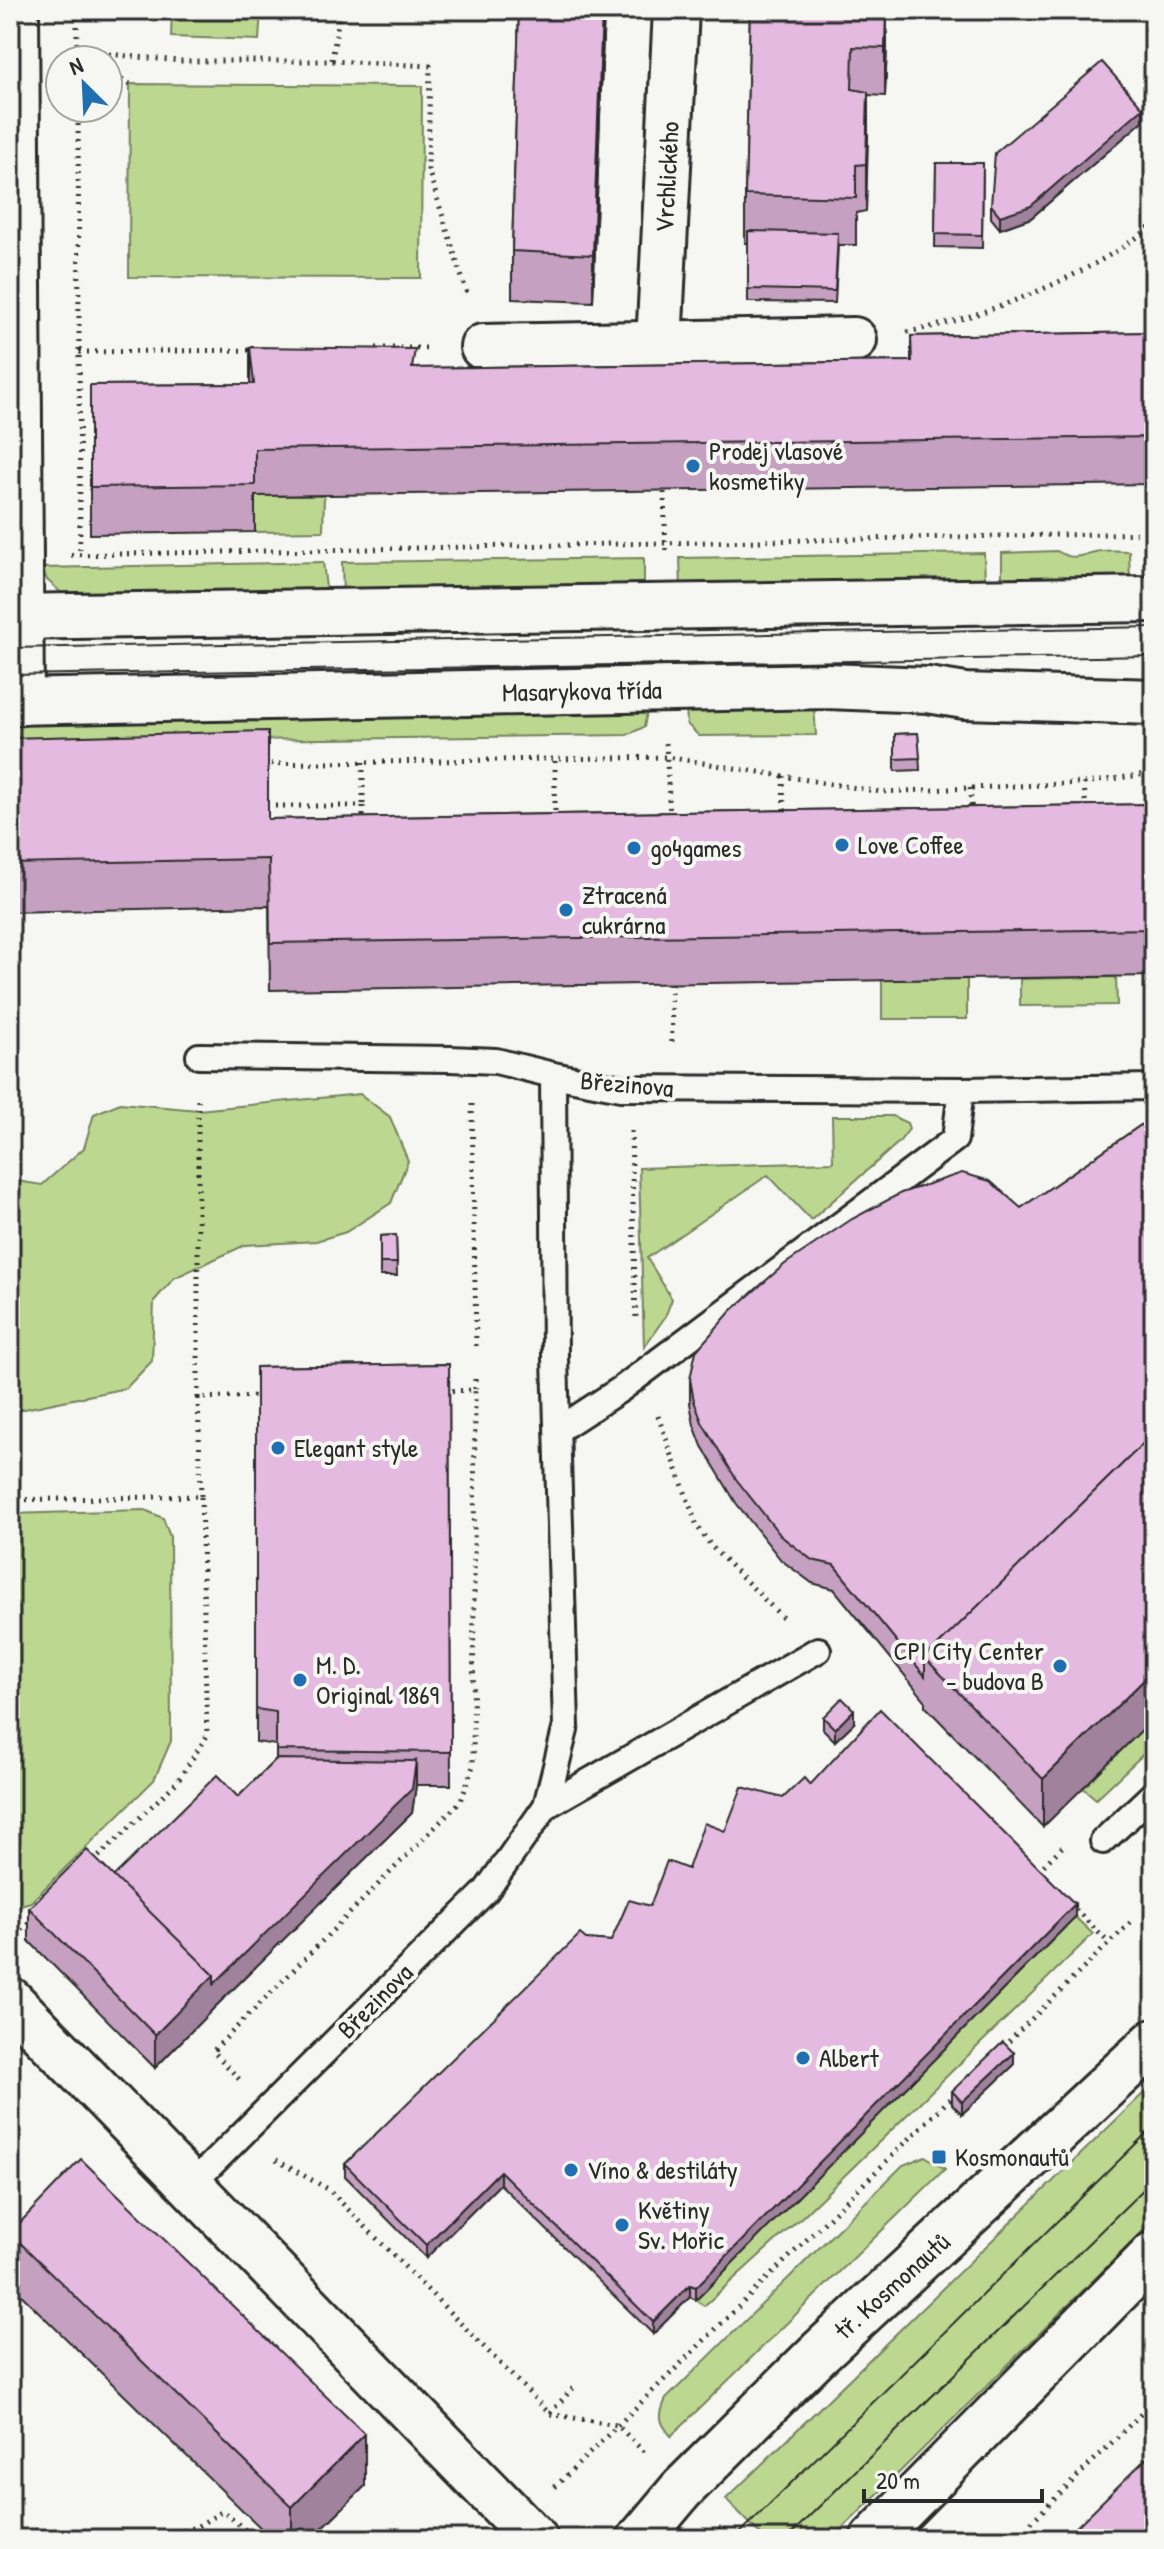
<svg xmlns="http://www.w3.org/2000/svg" width="1164" height="2549" font-family="'Patrick Hand',sans-serif">
	<style>
		.green { fill: #bcd890; stroke: #74825e; stroke-width: 2 }
		.lines { fill: none; stroke-linecap: round; stroke-linejoin: round }
		.lane-casing { stroke: #2b2b2b; stroke-width: 30 }
		.street-casing { stroke: #2b2b2b; stroke-width: 50 }
		.secondary-casing { stroke: #2b2b2b; stroke-width: 50 }
		.path { stroke: #2b2b2b; stroke-width: 5; stroke-dasharray: 2 6; stroke-linecap: butt }
		.lane { stroke: #f6f6f2; stroke-width: 24 }
		.street { stroke: #f6f6f2; stroke-width: 44 }
		.secondary { stroke: #f6f6f2; stroke-width: 44 }
		.tram { stroke: #2b2b2b; stroke-width: 2 }
		.wall { fill: #c5a0c1; stroke: #2b2b2b; stroke-width: 2 }
		.shaded-wall { fill: #a0829d; stroke: #2b2b2b; stroke-width: 2 }
		.building { fill: #e5bae0; stroke: #2b2b2b; stroke-width: 2 }
		.poi-dot { fill: #1f6fb2; stroke: #f6f6f2; stroke-width: 3 }
		.labels { text-anchor: middle; stroke-width: 8; stroke-linejoin: round; paint-order: stroke }
		.street-label { font-size: 26px; fill: #2b2b2b; stroke: #f6f6f2 }
		.poi-label { font-size: 26px; fill: #2b2b2b; stroke: #f6f6f2; text-anchor: start }
	</style>
	<rect width="100%" height="100%" fill="#f6f6f2"/>
	<filter id="ink" filterUnits="userSpaceOnUse"><feTurbulence type="fractalNoise" baseFrequency=".0125" numOctaves="2"/><feDisplacementMap in="SourceGraphic" scale="16" xChannelSelector="R" yChannelSelector="G"/><feConvolveMatrix kernelMatrix="1 2 1 2 8 2 1 2 1" color-interpolation-filters="sRGB"/></filter>
	<g filter="url(#ink)">
		<g class="green">
			<path d="M172,10h89l-2,30 -88,-3z"/>
			<path d="M130,84l292,2 -1,192 -292,-1z"/>
			<path d="M255,496h69l-1,35 -68,1z"/>
			<path d="M1057,551c17,10 21,5 38,1 10,-3 24,-1 34,-1l1,31 -128,4v-33z"/>
			<path d="M984,553l1,32 -304,5 -1,-32z"/>
			<path d="M644,558v35l-301,3 -1,-34z"/>
			<path d="M323,562l4,35h-261l-19,-17 -5,-12z"/>
			<path d="M686,706h128l2,29 -117,1 -12,-12z"/>
			<path d="M648,707l-4,20 -17,8 -617,8v-27z"/>
			<path d="M1116,977l1,28 -97,1v-27z"/>
			<path d="M967,979v40h-85v-39z"/>
			<path d="M360,1094l30,23 18,44 -17,42 -45,29 -30,9 -71,4 -71,33 -20,23 -2,60 -26,27 -116,24v-232l32,5 42,-37 10,-34 26,-11 78,7z"/>
			<path d="M832,1116h60l15,7 2,6 -10,13 -88,78 -43,-45 -121,83 25,41 -7,18 -21,30 -5,-179 194,-6z"/>
			<path d="M145,1510l18,8 7,19 1,204 -17,39 -123,122 -21,6v-394z"/>
			<path d="M1154,1718v26l-58,55 -13,-11z"/>
			<path d="M1075,1917l18,17 -289,281 -100,91 -8,-6z"/>
			<path d="M1154,2083v137l-322,319h-67l-39,-40z"/>
			<path d="M925,2156l20,13 -274,267c-12,-14 -13,-20 -5,-37l237,-234z"/>
		</g>
		<g class="lines">
			<defs>
				<g id="lane">
					<path d="M199,1056l251,3 46,2 57,14"/>
					<path d="M961,1090l193,-3"/>
					<path d="M546,1806l272,-156"/>
					<path d="M1103,1841l51,-48"/>
					<path d="M191,2185l295,-294 60,-85 20,-80 -11,-368 -2,-283 68,13 340,2 -6,49 -334,250 -63,41"/>
				</g>
				<g id="street">
					<path d="M16,10l5,692"/>
					<path d="M659,344l17,-334"/>
					<path d="M483,347l371,-7"/>
					<path d="M10,2000l525,539"/>
				</g>
				<g id="secondary">
					<path d="M10,617l1144,-18"/>
					<path d="M10,702l817,-16 101,4 37,6 189,6"/>
					<path d="M640,2539l41,-49 138,-137 335,-311"/>
					<path d="M873,2539l281,-285"/>
				</g>
			</defs>
			<use href="#lane" class="lane-casing"/>
			<use href="#street" class="street-casing"/>
			<use href="#secondary" class="secondary-casing"/>
			<g class="path">
				<path d="M77,10v50"/>
				<path d="M77,51l102,10h153l98,5 -2,103 40,128"/>
				<path d="M78,52l13,8"/>
				<path d="M332,60l8,-50"/>
				<path d="M108,71l22,13"/>
				<path d="M78,108l2,447"/>
				<path d="M907,332c74,-13 190,-59 247,-108"/>
				<path d="M376,348h54"/>
				<path d="M79,352l175,-2"/>
				<path d="M664,492l2,63"/>
				<path d="M71,555l1083,-22"/>
				<path d="M666,743l4,74"/>
				<path d="M363,762v44"/>
				<path d="M263,764l404,-7 214,35 203,-9 70,-10"/>
				<path d="M783,776l1,39"/>
				<path d="M1084,783l2,29"/>
				<path d="M970,788l2,26"/>
				<path d="M267,806h96v15"/>
				<path d="M555,819v-60"/>
				<path d="M671,984l1,63"/>
				<path d="M472,1104l4,242"/>
				<path d="M631,1131l5,190"/>
				<path d="M444,1391l31,-1v-17"/>
				<path d="M198,1398v-299"/>
				<path d="M658,1416l39,110 15,21 73,73"/>
				<path d="M201,1496l-3,-98 64,-2"/>
				<path d="M10,1500l191,-4 6,240 -30,46 -85,81"/>
				<path d="M1038,1871l24,-24"/>
				<path d="M1070,1904l39,39"/>
				<path d="M10,1941l23,-22"/>
				<path d="M1003,2047l131,-128"/>
				<path d="M239,2079l-26,-28 248,-250 12,-35 2,-376"/>
				<path d="M276,2160l52,29 222,225 67,11 27,27"/>
				<path d="M550,2413l23,-25"/>
				<path d="M555,2487l401,-394"/>
				<path d="M718,2528l11,11"/>
				<path d="M152,2539l44,-12 27,-16 33,28"/>
				<path d="M1014,2539l140,-138"/>
			</g>
			<use href="#lane" class="lane"/>
			<use href="#street" class="street"/>
			<use href="#secondary" class="secondary"/>
			<g class="tram">
				<path d="M10,648l1144,-21"/>
				<path d="M10,675l1144,-19"/>
				<path d="M734,2539l420,-413"/>
				<path d="M786,2539l368,-360"/>
			</g>
		</g>
		<g class="wall">
			<path d="M519,10h85l-11,292 -81,-3v-48z"/>
			<path d="M750,10l137,34 -2,52 -17,-1 -2,116 -10,2v32h-18l-3,58 -87,-1v-59h-3v-48z"/>
			<path d="M1143,121l-112,97 -31,11 -9,-11v-13z"/>
			<path d="M936,163h47l-1,85 -47,-1z"/>
			<path d="M1154,332v152l-899,12v36l-165,2v-149l160,-1v-37l165,21 496,-7v-25z"/>
			<path d="M918,733l2,37 -25,1v-37z"/>
			<path d="M10,738l258,81 886,-15v172l-884,14 -1,-84 -259,6z"/>
			<path d="M1154,1116l-111,711 -118,-121v-6l-91,-111 -22,-6 -31,-23 -45,-57 -34,-57 -8,-21 -4,-22v-24l331,-171z"/>
			<path d="M396,1235l1,41h-17v-40z"/>
			<path d="M449,1364l2,421h-35l-4,28 -198,195 -59,60 -126,-127v-33l84,-31 125,-80 38,-38v-14l-20,-3v-375z"/>
			<path d="M823,1717l31,6 -19,18 -12,-12z"/>
			<path d="M810,1785l265,132 -379,383 -6,-3 -37,37 -153,-150 -74,74 -81,-82v-12l241,-225 25,2 39,-35 75,-75 58,-33z"/>
			<path d="M1014,2065l-52,49 -10,-10v-13z"/>
			<path d="M10,2233l355,253 -54,53h-39l-262,-255z"/>
		</g>
		<g class="shaded-wall">
			<path d="M602,10h2l-11,292v-47z"/>
			<path d="M887,10v34l-2,52v-48z"/>
			<path d="M868,92v47l-2,72v-47z"/>
			<path d="M1143,108v13l-112,97 -31,11v-13z"/>
			<path d="M1154,1670v48l-111,109v-48z"/>
			<path d="M854,1710v13l-19,18v-12z"/>
			<path d="M416,1761v24l-4,28 -198,195 -59,60v-33z"/>
			<path d="M1075,1904v13l-379,383v-13z"/>
			<path d="M1014,2053v12l-52,49v-12z"/>
			<path d="M500,2171v13l-74,74v-13z"/>
			<path d="M690,2285v12l-37,37v-12z"/>
			<path d="M365,2434v52l-54,53h-19v-32z"/>
		</g>
		<g class="building">
			<path d="M519,10h83l-9,245 -81,-4z"/>
			<path d="M750,10h136l-1,38 -32,-1 -1,42 16,3 -2,72 -10,1v33l-111,-3z"/>
			<path d="M1102,62l41,46 -112,98 -31,10 -9,-11 4,-52z"/>
			<path d="M936,163h47l-1,72 -47,-1z"/>
			<path d="M748,231l90,2 -3,58 -87,-2z"/>
			<path d="M1154,332v105l-899,12v36l-165,2v-102l164,-1 -4,-37 165,2 -3,19 500,-7 -1,-25z"/>
			<path d="M268,731v88l886,-15v125l-884,14 -1,-84 -259,5v-126z"/>
			<path d="M918,733l2,25 -25,1v-25z"/>
			<path d="M1154,1116v317l-229,225v18l-91,-111 -22,-5 -31,-24 -45,-57 -34,-57 -8,-21 -4,-22 6,-28 35,-40 54,-47 67,-45 49,-26 61,-20 28,8 31,27z"/>
			<path d="M396,1235l1,28h-17v-27z"/>
			<path d="M449,1364l2,388 -175,-2v-38l-20,-3v-342z"/>
			<path d="M1154,1433v237l-111,109 -118,-121z"/>
			<path d="M842,1698l12,12 -19,19 -12,-12z"/>
			<path d="M880,1709l195,195 -379,383 -6,-2 -37,37 -153,-151 -74,74 -81,-81 235,-230 6,5 25,2 18,-41 21,6 17,-45 21,8 16,-46 21,8 17,-44 41,11 21,-20 6,7z"/>
			<path d="M276,1759l140,2 -4,28 -198,195v-9l-101,-98 104,-102 21,22z"/>
			<path d="M87,1850l127,125 -59,60 -126,-127z"/>
			<path d="M1003,2042l11,11 -52,49 -10,-11z"/>
			<path d="M81,2159l284,275 -73,73 -282,-274z"/>
			<path d="M1154,2451v88h-90z"/>
		</g>
	</g>
	<g class="poi-dot">
		<circle cx="693" cy="466" r="8"/>
		<circle cx="842" cy="845" r="8"/>
		<circle cx="634" cy="848" r="8"/>
		<circle cx="566" cy="910" r="8"/>
		<circle cx="278" cy="1448" r="8"/>
		<circle cx="1060" cy="1666" r="8"/>
		<circle cx="300" cy="1680" r="8"/>
		<circle cx="803" cy="2058" r="8"/>
		<rect x="931" y="2149" width="16" height="16" rx="4"/>
		<circle cx="571" cy="2170" r="8"/>
		<circle cx="622" cy="2225" r="8"/>
	</g>
	<g class="labels">
		<g class="street-label">
			<text transform="translate(667 177) rotate(-87)" y="9">Vrchlického</text>
			<text transform="translate(582 691) rotate(-1)" y="9">Masarykova třída</text>
			<text transform="translate(627 1084) rotate(5)" y="9">Březinova</text>
			<text transform="translate(375 2001) rotate(-45)" y="9">Březinova</text>
			<text transform="translate(892 2286) rotate(-42)" y="9">tř. Kosmonautů</text>
		</g>
		<g class="poi-label">
			<text x="709" y="460">Prodej vlasové<tspan x="709" dy="30">kosmetiky</tspan></text>
			<text x="858" y="854">Love Coffee</text>
			<text x="650" y="857">go4games</text>
			<text x="582" y="904">Ztracená<tspan x="582" dy="30">cukrárna</tspan></text>
			<text x="294" y="1457">Elegant style</text>
			<text x="1044" y="1660" text-anchor="end">CPI City Center<tspan x="1044" dy="30">- budova B</tspan></text>
			<text x="316" y="1674">M. D.<tspan x="316" dy="30">Original 1869</tspan></text>
			<text x="819" y="2067">Albert</text>
			<text x="955" y="2166">Kosmonautů</text>
			<text x="587" y="2179">Víno &amp; destiláty</text>
			<text x="638" y="2219">Květiny<tspan x="638" dy="30">Sv. Mořic</tspan></text>
		</g>
	</g>
	<rect width="1164" height="2549" fill="none" stroke="#f6f6f2" stroke-width="40"/>
	<rect x="20" y="20" width="1124" height="2509" fill="none" stroke="#2b2b2b" stroke-width="3" filter="url(#ink)"/>
	<g transform="translate(84 84) rotate(336)"><circle r="38" fill="#f6f6f2" stroke="#a5a5a2" stroke-width="2"/>
	<path d="M0-6L14 30L0 20L-14 30Z" fill="#1f6fb2"/>
	<text y="-12" font-size="22" font-weight="bold" text-anchor="middle" fill="#2b2b2b">N</text>
	</g>
	<path d="M864 2489v12h178v-12" fill="none" stroke="#2b2b2b" stroke-width="4"/>
	<text x="876" y="2489" font-size="24" fill="#2b2b2b" stroke="#f6f6f2" stroke-width="6" paint-order="stroke">20 m</text>
</svg>
